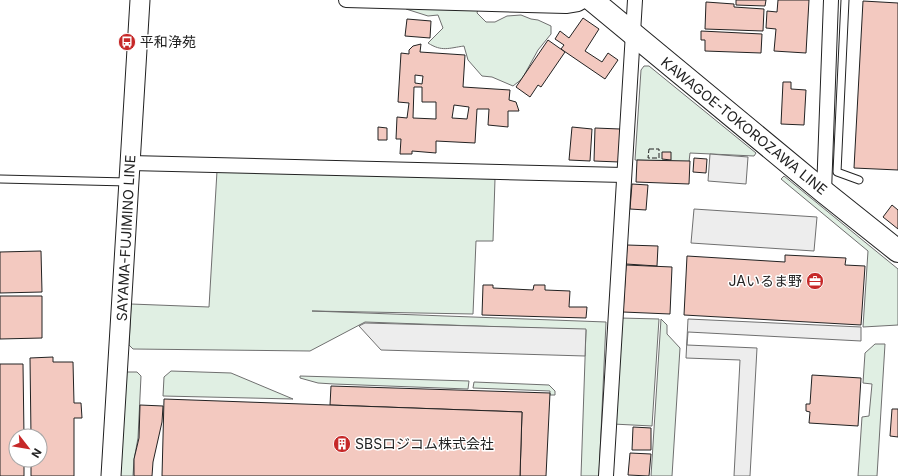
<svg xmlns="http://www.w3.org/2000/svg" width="898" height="476" font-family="Inter,'Noto Sans JP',sans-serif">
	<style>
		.green { fill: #e0efe3; stroke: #6f6f6f }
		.parking { fill: #ededed; stroke: #6f6f6f }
		.building { fill: #f3c9c0; stroke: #222; fill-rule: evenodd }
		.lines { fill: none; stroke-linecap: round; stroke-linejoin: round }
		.lane-casing { stroke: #222; stroke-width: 9 }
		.street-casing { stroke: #222; stroke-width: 16 }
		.secondary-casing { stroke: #222; stroke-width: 21 }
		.primary-casing { stroke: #222; stroke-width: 24 }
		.lane { stroke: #fff; stroke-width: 7 }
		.street { stroke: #fff; stroke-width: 14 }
		.secondary { stroke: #fff; stroke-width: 19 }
		.primary { stroke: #fff; stroke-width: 22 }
		.fence { stroke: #222; stroke-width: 1; stroke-dasharray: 5 2; stroke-linecap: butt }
		.labels { text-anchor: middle; stroke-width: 3; stroke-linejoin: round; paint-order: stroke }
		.poi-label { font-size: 14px; fill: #222; stroke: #fff; text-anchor: start }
		.street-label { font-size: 14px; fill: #222; stroke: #fff }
	</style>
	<rect width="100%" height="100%" fill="#fff"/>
	<g class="green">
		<path d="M402,0h78l-3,13 9,9h9l12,-6 14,-1 10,4 7,1 13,6v8l-13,16 -16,29 -9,7 -21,-9 -10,-1 -14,-16 -4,-14c-15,2 -22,6 -36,-3l15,-15 -5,-13 -10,1 -22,-7z"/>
		<path d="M644,66h5l107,87 -2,3 -64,-3 -1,9 -54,-2 6,-90z"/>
		<path d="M217,171l278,8 -2,62h-17l-3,73 -161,-3 294,11 -7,154h-18l5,-146 -221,-8 -55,29 -177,-2 -4,-4 2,-41 78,3z"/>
		<path d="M784,176l114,93v56l-35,2 5,-76 -87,-72z"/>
		<path d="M620,318l39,1 -7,107 -39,-2z"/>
		<path d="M661,319l6,6v9l13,14 -8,128h-21z"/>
		<path d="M875,344h10l-8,132h-19l4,-59 7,-1 3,-32 -9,-1 2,-30z"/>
		<path d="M171,371l60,2 62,26 -130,-3 1,-19z"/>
		<path d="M124,372h13l4,4 -3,62 -4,22 -1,16h-13z"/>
		<path d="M300,376l169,5 -1,8 -134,-5 -16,-1 -18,-5z"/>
		<path d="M474,382l75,3 6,6v4h-5v-4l-77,-3z"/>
	</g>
	<g class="parking">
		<path d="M710,154l38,3 -2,27 -38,-3z"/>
		<path d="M694,209l123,8 -3,34 -123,-8z"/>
		<path d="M688,319l173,8v14l-173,-9 -1,13 70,3 -7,128h-16l6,-116 -54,-2z"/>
		<path d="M365,323l221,6 -1,27 -204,-6 -22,-24z"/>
	</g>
	<g class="building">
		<path d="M736,0h30l-1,6 -29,-1z"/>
		<path d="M778,0h31l-3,53 -32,-2 2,-22 -10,-1 1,-17 10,1z"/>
		<path d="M863,1l35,2v167l-44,-2z"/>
		<path d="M706,2l28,2v3l30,2 -1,22 -58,-2z"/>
		<path d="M583,18l16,11 -14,22 17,11 6,-9 10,7 -13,19 -44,-30 3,-4 -9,-6 5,-8 9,7z"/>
		<path d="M407,19l24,2 -1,17 -25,-2z"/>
		<path d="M701,31l61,3 -1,19 -56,-2v-11h-4z"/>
		<path d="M548,40l17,12 -24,35 -3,-2 -8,12 -14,-10z"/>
		<path d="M421,44l-1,8 45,3 -2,32 47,3 -1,10 7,2 3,9h-11v16l-20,-2 1,-16h-12l-2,34 -39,-2v12l-24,-2v3h-12l1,-15h-5l1,-22 10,1 2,-15 -11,-1 3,-49 8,1v-4l4,-4zM415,75l8,1 -1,8 -7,-1zM414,87h8v15h14v17l-23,-1zM454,105l15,2 -2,12 -15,-1z"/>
		<path d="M783,82h8v7l15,1 -2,35 -23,-1z"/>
		<path d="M378,127l9,1v12h-9z"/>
		<path d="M572,127l20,2 -2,32 -21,-1z"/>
		<path d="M595,128l25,1 -1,33 -25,-1z"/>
		<path d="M662,152h9v8l-9,-1z"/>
		<path d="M694,158l13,1 -1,14 -13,-1z"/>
		<path d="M637,160l53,1 -1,23 -53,-2z"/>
		<path d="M632,184l16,1 -2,25 -16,-1z"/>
		<path d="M892,205l6,5v19l-15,-12z"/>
		<path d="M627,245l31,1 -1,20 -31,-2z"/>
		<path d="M41,251l1,41 -42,1v-41z"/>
		<path d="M785,255l61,3 -1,7 20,1 -4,59 -177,-10 3,-59 98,6z"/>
		<path d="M626,265l46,2 -2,47 -47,-2z"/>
		<path d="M483,285h10v3l40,2 1,-5h11v5l25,1 -1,16h18l-1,11 -104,-3z"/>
		<path d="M0,296h42v42l-42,1z"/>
		<path d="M53,357v5h20l1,41h7l1,15h-8v58h-43v-16h9v-24h-9l-1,-78z"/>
		<path d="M0,364h23l1,72h-8v24h8v16h-24z"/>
		<path d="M812,375l49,3 -3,48 -49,-3 1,-11 -4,-1v-7h4z"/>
		<path d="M331,386l219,7 -4,83h-26l2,-64 -192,-7z"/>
		<path d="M164,399l358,13 -2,64h-358z"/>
		<path d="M140,405l23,1 -1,16 -9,40 -1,14h-18v-17l5,-21z"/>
		<path d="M892,409h6v28l-8,-1z"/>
		<path d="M633,427l18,1v22h-19z"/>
		<path d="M630,453l21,1 -2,22 -21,-1z"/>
	</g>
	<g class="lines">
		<defs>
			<g id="lane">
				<path d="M845,0l-8,172 22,8"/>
				<path d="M0,179l128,3"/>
			</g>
			<g id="street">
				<path d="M346,0l220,6 12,-2 7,-4"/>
				<path d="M130,163l494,12"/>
				<path d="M824,192l7,-192"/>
				<path d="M606,476l29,-476"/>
			</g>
			<path id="secondary" d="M111,476l29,-476"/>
			<path id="primary" d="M592,0l232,192 74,59"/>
		</defs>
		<use href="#lane" class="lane-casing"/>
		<use href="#street" class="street-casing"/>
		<use href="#secondary" class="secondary-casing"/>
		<use href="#primary" class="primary-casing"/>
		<use href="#lane" class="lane"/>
		<use href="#street" class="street"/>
		<use href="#secondary" class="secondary"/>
		<use href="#primary" class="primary"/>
		<path class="fence" d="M649,149h10v9h-11z"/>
	</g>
	<defs>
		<symbol id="bus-disc" viewBox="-11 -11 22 22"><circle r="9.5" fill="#c62828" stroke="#fff"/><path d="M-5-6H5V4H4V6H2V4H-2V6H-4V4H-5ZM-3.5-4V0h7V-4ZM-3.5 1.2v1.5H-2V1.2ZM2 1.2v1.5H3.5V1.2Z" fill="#fff"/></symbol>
		<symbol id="office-disc" viewBox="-11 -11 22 22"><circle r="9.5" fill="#c62828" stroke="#fff"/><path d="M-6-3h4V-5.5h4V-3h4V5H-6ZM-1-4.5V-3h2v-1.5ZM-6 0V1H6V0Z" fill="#fff"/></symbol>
		<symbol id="building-disc" viewBox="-11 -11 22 22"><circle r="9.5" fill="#c62828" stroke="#fff"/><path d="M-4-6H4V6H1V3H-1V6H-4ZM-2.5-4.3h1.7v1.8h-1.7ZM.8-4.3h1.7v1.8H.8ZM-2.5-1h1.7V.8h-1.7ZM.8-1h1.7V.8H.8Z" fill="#fff"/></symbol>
	</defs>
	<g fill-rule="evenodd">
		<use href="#bus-disc" x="117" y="32" width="20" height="20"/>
		<use href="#office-disc" x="805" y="271" width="20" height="20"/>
		<use href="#building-disc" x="332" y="434" width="20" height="20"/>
	</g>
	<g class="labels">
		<g class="poi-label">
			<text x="140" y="47">平和浄苑</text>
			<text x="802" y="286" text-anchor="end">JAいるま野</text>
			<text x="355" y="449">SBSロジコム株式会社</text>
		</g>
		<g class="street-label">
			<text transform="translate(744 126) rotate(39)" y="5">KAWAGOE-TOKOROZAWA LINE</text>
			<text transform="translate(126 238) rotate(-87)" y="5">SAYAMA-FUJIMINO LINE</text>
		</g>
	</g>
	<g transform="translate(28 448) rotate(121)"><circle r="19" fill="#ffffff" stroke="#a7a7a7"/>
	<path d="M0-3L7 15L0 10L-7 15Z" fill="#c62828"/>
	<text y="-6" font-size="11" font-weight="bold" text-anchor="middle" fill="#222222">N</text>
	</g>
</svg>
